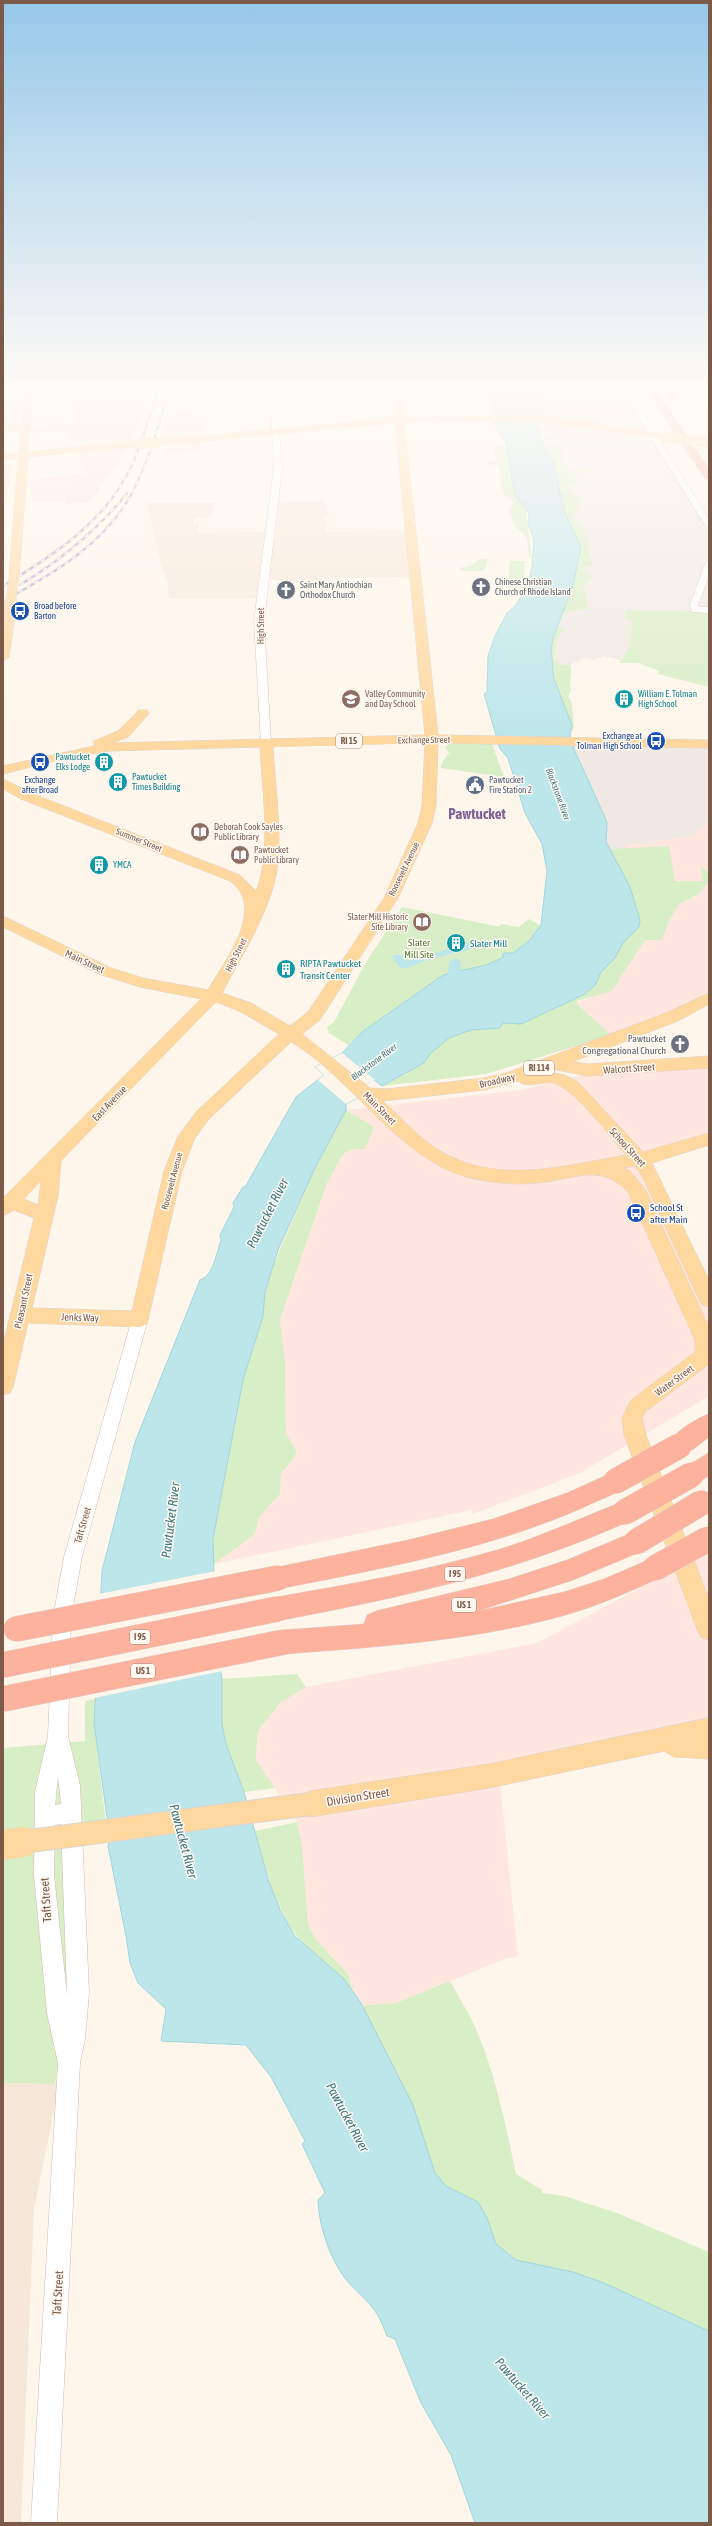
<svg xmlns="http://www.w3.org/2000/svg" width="712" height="2526" font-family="'Asap Condensed',sans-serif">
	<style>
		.residential { fill: #f7e7d8 }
		.commercial { fill: #ffe6de }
		.industrial { fill: #efe8e3 }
		.green { fill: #d8eec6 }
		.water { fill: #bce6ea; stroke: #a1d6dd }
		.pier { fill: #fef6ea }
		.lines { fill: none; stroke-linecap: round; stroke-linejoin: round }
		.canal { fill: #bce6ea; fill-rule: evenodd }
		.minor-casing { stroke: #d3bcae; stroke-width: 1 }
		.major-casing { stroke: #ddd4d0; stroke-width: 1 }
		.highway-casing { stroke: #ddd4d0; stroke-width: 1 }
		.minor { fill: #fff; fill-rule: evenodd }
		.major { fill: #ffd8a0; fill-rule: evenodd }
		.highway { fill: #fcb29d; fill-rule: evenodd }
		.rail-casing { stroke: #b8a6cb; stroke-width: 2.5 }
		.rail { stroke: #fff9f2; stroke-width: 1.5; stroke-dasharray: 4.5; stroke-linecap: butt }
		.major-bridge-far2-casing { stroke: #ddd4d0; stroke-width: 10; stroke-linecap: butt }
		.major-bridge-far1-casing { stroke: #ddd4d0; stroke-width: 24; stroke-linecap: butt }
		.major-bridge-casing { stroke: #ddd4d0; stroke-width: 30; stroke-linecap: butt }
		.highway-bridge-casing { stroke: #ddd4d0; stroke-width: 26; stroke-linecap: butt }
		.major-bridge-far2 { stroke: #ffd8a0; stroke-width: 10 }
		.major-bridge-far1 { stroke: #ffd8a0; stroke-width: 22 }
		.major-bridge { stroke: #ffd8a0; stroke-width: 30 }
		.highway-bridge { stroke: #fcb29d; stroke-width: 25 }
		.labels { text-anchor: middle; stroke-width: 3; stroke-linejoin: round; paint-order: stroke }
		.far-worship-label { font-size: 9px; fill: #5b616d; stroke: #fff9f2; text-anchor: start }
		.far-transit-label { font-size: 9px; fill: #164399; stroke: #fff9f2; text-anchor: start }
		.far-street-label { font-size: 9px; fill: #7c5a4a; stroke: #fff9f2 }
		.far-education-label { font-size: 9px; fill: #785e54; stroke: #fff9f2; text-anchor: start }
		.far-culture-label { font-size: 9px; fill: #0d838f; stroke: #fff9f2; text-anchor: start }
		.shield { fill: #fff9f2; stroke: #a38a7c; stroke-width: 1 }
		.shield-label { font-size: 9px; font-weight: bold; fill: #7c5a4a }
		.far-service-label { font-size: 9px; fill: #4e5e75; stroke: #fff9f2; text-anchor: start }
		.far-water-label { font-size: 9px; font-style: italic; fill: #3c7982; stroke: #fff9f2 }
		.park-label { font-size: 10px; fill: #537d3e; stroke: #fff9f2 }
		.culture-label { font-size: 10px; fill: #0d838f; stroke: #fff9f2; text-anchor: start }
		.street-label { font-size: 10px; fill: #7c5a4a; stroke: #fff9f2 }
		.worship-label { font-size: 10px; fill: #5b616d; stroke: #fff9f2; text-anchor: end }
		.transit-label { font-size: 10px; fill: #164399; stroke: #fff9f2; text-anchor: start }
		.near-street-label { font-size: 12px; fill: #7c5a4a; stroke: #fff9f2 }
		.near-water-label { font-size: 13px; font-style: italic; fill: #3c7982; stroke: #fff9f2 }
		.far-town-label { font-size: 15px; font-weight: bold; fill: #836298; stroke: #fff9f2 }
	</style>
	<rect width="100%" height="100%" fill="#fef6ea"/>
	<g class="residential">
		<path d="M103,386h48l-19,57 -42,59 -24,2 -1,-11 6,-12 -3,-5 18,-3 -11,-21 9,-2 -1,-4 -6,-6 -11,-1 1,-7 -3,-1 -39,2 3,-6 49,-5 -1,-14 -10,-12 39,-5z"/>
		<path d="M275,386h33l2,5 -34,4z"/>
		<path d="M191,411l12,10 8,17 -12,2 2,10 -37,3 2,-10 -7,-3v-3l7,-22z"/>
		<path d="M275,501h50l3,10 -2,2h4l-6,3 2,16 84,-1 5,49 -18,-3 -69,1 -4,12 -16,-2 -3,-5 -5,-1 -34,-3 -6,19h-91l-1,-14 -6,-16 -15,-65h68l-2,12 -19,4 -1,4h5v10l70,-1z"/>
		<path d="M3,2083l53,1 1,12 -23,113 -13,314h-18z"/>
	</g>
	<g class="commercial">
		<path d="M55,386l4,8 -26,2 1,-9z"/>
		<path d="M21,400l-2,26 -16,2v-26z"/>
		<path d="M64,414l-1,8 -31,2v-8z"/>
		<path d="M13,464l-7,38h-3v-37z"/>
		<path d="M68,476l2,5 -7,21h-30l-4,-22z"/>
		<path d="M709,818v56l-7,-9v16h-28l-48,-32 2,-4 67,-9z"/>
		<path d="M709,882v121l-113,46 -38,-40 54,-19 33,-50h17l6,-17 11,-19 18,-9z"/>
		<path d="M709,1065v75l-69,20 69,139v97l-129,77 -107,41 -1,-4 -258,54 41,-30 4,-17 21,-23 1,-20 16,-21 -11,-20 -1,-72 -5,-41 47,-137 16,-29 10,-5 21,-22 -28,-17 175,-20 69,-17z"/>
		<path d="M709,1551v174l-210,47 19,185 -11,1 -111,45 -39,3 -9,-32 -31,-33 -9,-17 -6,-79 -5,-23 -41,-62 2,-29 22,-28 26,-16 231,-44z"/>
	</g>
	<g class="industrial">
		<path d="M538,386h85l86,136v89l-82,-1 5,11 -2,25 -10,14 -16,-4 -10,4 -9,-2 -15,7 -11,-1 -5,-4 3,-24 8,-6 -7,-6 5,-12 9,-2 13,-13 -1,-10 11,-12 -8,-2 -3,-6 7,-6v-7l-12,-32 -6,-5 4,-11 6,-4 -16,-16 7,-6 -2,-4 6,-3 23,-1 -2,-2h-31l-9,-20v-4l-4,-1 -8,-10 -8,-4 -6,-7 13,-13 -9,-16z"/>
		<path d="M567,743l142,3v72l-14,18 -67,9 -2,4h-17l-14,-24z"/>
	</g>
	<g class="green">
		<path d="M517,386h21l2,4 -3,5 5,2 -2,1 3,7h5v3l-3,1 4,3v7l-14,1 -2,4c6,8 18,11 22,21h6l1,4 -3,1 5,4 -1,7 5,5 -2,1 2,3 34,1 -24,2 -6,3v2l10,3 1,2 -15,1 -1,2 16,16 -6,4 1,6 -5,5c13,10 17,33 19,48l-8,2 3,6 8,2 -11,12 4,22 -25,3z"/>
		<path d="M494,447h11l6,17 4,25 11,22 6,47 -3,-1 -2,-19 -12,-12 -6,-17 5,-7 -11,-8 -5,-28 -14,-3 13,-3 -3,-6z"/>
		<path d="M480,559h8l-4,12h-23l-1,-3 12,-3z"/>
		<path d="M510,561h15l-1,18h-16z"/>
		<path d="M626,610l83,1v76l-51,-13 1,-3 -21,-8h-19l11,-17 2,-25 -7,-3z"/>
		<path d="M558,624l7,6 -8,6 -3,24 5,4 11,1c4,6 -2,16 1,25l-3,6 4,7 2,25 -4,5 2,10 -30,-87 12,-30z"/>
		<path d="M459,743l33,1 12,33 -63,-9 2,-7 6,-8 -4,-6 6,-4z"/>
		<path d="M669,846l6,35h27l-1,-16 8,9v8l-12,13 -18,9 -11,19 -6,17h-17l-33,51 -35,10v3l34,31 -125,39 -104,12 24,-12 43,-36 22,-8 22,-2 10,-5 10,1 97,-175z"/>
		<path d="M402,907l99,20 -2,-2 3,-1 17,3 10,-8 12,7 -12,15 -16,12h-9v4l-18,8 -43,10 -81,57 -14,13 -19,-12 -2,-6 7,-5 31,-58z"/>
		<path d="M346,1110l28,17 -9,22h-12l-10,5 -16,29 -47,137 5,41 1,72 11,20 -16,21 -1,20 -21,23 -4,17 -41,30 -1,-25 30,-159 20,-64 2,-24 5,-19 45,-105z"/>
		<path d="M297,1674l9,13 -26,16 -22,28 -2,29 19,28 -31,4 -18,-48 -4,-20v-45z"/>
		<path d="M96,1699l-2,24 12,101 -25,16 -17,184 -9,60 -52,-1v-335l82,-7v-40z"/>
		<path d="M297,1822l5,23 6,79 9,17 31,33 9,32 39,-3 54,-22c7,12 14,25 21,37 23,48 34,104 45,156l26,16v3l22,3 53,17 92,39v112l-238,-122 -160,-290c-34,-34 -44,-77 -56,-121z"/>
	</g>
	<path class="water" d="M522,386l1,16 9,14 11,29 10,17 12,51 16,34 -8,39 -20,52 -2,12 3,29 18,46 -2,10 4,14 33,73 -1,20 24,45 10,33 -1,7 -16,16 -8,15 -14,14 -5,12 -11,10 -64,30 -18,-1 -3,5 -29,2 -22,8 -19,16 -6,9 -42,23 -8,-6 -9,5 6,6 -25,13v6l-31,58 -37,82 -13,42 -2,24 -20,64 -30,159 3,102 6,38v45l4,20 18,48 24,87 12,31 15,26 49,43 17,24 52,102 22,68 11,13 32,16 9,16 9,26 20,16 57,12 31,11 105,48v192h-234l-24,-68 -30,-52 -26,-64 -8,-3c-3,-7 -6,-16 -10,-22 -9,-14 -23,-24 -33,-37 -15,-21 -25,-51 -26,-77l7,-7 -23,-49 3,-3 -34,-64 -25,-32 -85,-4 5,-32 -28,-26 -8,-20 -4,-27 -18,-90 2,-7 -16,-116 8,-152 33,-129 65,-162c13,-4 17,-28 21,-40l-1,-5 14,-28 -1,-4 10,-16h2l51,-90 28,-22 -9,-8 27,-14 20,-21 81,-57 43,-10 18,-8 -2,-2 2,-2h9l16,-12 12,-16 6,-54 -5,-27 -17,-31 -17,-55 -8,-9 -16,-55 3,-2 1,-36 7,-20 12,-23 9,-8 12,-23 4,-15 2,-28 -6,-15 1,-10 -14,-18 -9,-53 -11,-18 -6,-38z"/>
	<g class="pier">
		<path d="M342,1053l33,27 -10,5 6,6 -25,13 -28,-24 6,-5 -9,-8z"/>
		<path d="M216,1571l2,70 4,30 -128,27 5,-104z"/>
	</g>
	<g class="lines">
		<g class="canal">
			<path d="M471,943l4,1v4l-48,12 -19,8h-8l-8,-11 2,-2h8l4,6z"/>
			<path d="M455,958l6,4 -1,14 8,13 -2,3h-8l-10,-16 1,-14z"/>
		</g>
		<defs>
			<g id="minor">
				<path d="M270,386h6l6,82 -18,153 7,122 -5,3 -5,-3 -7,-122 20,-153z"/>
				<path d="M619,386h7l83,133v8l-4,-2z"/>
				<path d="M687,386h7l15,22v7z"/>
				<path d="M709,561v15l-11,29 1,2h10v6l-17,-1 -2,-7 15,-41z"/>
				<path d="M140,1313l5,2 3,4 -66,238 -11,61 -3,118 12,49 9,208 -4,46 -5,24 -23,460h-26l27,-460 -11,-50 -13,-138 1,-83 13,-56 5,-118 11,-61 68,-238 3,-4zM58,1777l3,27 -6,1zM61,1824l6,169v2l-13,-120 1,-50z"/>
			</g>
			<g id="major">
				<path d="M26,386h8l-6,66 108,-11 5,3 -5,3 -108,10 -9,120 -5,3 -5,-3 9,-119 -15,2v-6l15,-1 2,-23 -17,2v-6l18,-1z"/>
				<path d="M397,386h8l-1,31 136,-2 126,19 5,3 -5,3 -126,-19 -136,1 34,313 271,5v8l-271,-5 -2,63 -4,17 -34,75 -78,122 -18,14 68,54 17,1 36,-4 61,-7 22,-5 160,-60 43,-20v11l-31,17 -106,41 16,2 121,-8v12l-121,8 -36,-7 -7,2 20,4 13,7 65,70 66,-19v12l-57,18 57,117v27l-7,-2 -3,-5 -57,-124 -7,-10 -13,2 7,2 16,19 64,138v37l-64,48 -3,6 4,17 63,164v41l-8,-3 -4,-8 -73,-194 -2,-17 9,-18 64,-48v-12l-67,-148c-29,-31 -56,-11 -92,-9 -23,2 -46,0 -69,-6 -68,-18 -116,-100 -176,-135l-82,77 -14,19 -13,33 -35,153 -7,3 -112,-4 -15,64 -3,6 -7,2v-50l31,-127 -20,-8 -11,6v-18l198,-199 -61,-12 -41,-13 -96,-47v-11l108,52 32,10 65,12c17,-30 59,-82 22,-109l-209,-82 -18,-10v-10l28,14 209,82 16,16c16,-39 6,-101 4,-144l-150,4 -40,6 -67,17v-8l91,-20v-5l24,-10 21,-21h8l2,3 -2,3 -19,21 -16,6 313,-8 -30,-312 -239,23 -5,-3 5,-3 239,-22zM425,743l-3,63 -4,17 -34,75 -76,114 -18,14 -39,-23 -29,-10c19,-36 43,-73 53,-113 9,-36 0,-95 -2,-133zM216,1002l23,9 40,23 -82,77 -19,25 -14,35 -32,140 -100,-3 26,-112 3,-35zM518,1081c9,9 27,-2 39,3 22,11 53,52 69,71 -63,11 -130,31 -189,-6 -20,-13 -37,-32 -54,-48l101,-11zM41,1181l-3,24 -14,-6z"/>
				<path d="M11,597l6,3 -8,57 -6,4 2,-61z"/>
				<path d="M709,1718v41l-35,-2 -10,-6 -175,37 -179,29 -9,-4 -4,-9 4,-9 9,-4 179,-27z"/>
			</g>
			<g id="highway">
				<path d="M644,386h10l55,83v11l-5,-3z"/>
				<path d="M667,386h10l-1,15 -8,-2z"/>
				<path d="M709,1414v23c-12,9 -23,21 -38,16l-4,-7c7,-14 28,-27 42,-32z"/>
				<path d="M709,1453v23l-18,9 -8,-3 -4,-7 4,-7z"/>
				<path d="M616,1471l8,3 4,7c-6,12 -23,16 -35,22 -99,46 -209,65 -315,86l-9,-3 -4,-8 4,-8 9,-3 130,-27 85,-21 74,-26z"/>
				<path d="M625,1501l9,4 3,7 -3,7c-119,54 -230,78 -357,102l-9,-4 -4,-8 4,-8 9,-4c74,-13 148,-26 220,-47 44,-13 85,-33 128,-49z"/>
				<path d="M636,1531l9,3 3,8 -3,8 -72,30 -95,31 86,-19 40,-13 51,-22 9,3 3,8 -3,8c-33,15 -66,30 -102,40 -91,25 -184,31 -278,38l-9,-3 -4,-9 4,-9 9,-3 80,-6 3,-9 9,-4 133,-32 58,-19z"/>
			</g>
		</defs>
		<use href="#minor" class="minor-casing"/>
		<use href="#major" class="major-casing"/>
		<use href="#highway" class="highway-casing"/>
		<use href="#minor" class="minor"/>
		<use href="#major" class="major"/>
		<use href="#highway" class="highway"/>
		<defs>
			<g id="rail">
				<path d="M20,585c41,-25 77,-54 107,-92"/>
				<path d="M3,586c51,-31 102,-64 128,-119 12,-26 19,-54 29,-81"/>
				<path d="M3,601c50,-27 102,-57 129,-108 18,-34 27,-71 38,-107"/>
			</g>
		</defs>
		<use href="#rail" class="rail-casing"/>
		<use href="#rail" class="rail"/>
		<defs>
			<g id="major-bridge-far2">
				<path d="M666,437l43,6"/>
				<path d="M136,444l20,-1"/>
				<path d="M11,600l3,-23"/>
			</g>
			<path id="major-bridge-far1" d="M15,1843l295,-39"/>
			<path id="major-bridge" d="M3,1845l20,-3"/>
			<g id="highway-bridge">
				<path d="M616,1481l63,-35"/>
				<path d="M625,1512l66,-37"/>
				<path d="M636,1542l65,-39"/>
				<path d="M655,1568l53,-29"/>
				<path d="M16,1629l262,-51"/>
				<path d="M3,1665l274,-56"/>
				<path d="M3,1699l281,-57"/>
			</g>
		</defs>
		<use href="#major-bridge-far2" class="major-bridge-far2-casing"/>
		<use href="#major-bridge-far1" class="major-bridge-far1-casing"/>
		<use href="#major-bridge" class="major-bridge-casing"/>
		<use href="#highway-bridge" class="highway-bridge-casing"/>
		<use href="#major-bridge-far2" class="major-bridge-far2"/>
		<use href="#major-bridge-far1" class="major-bridge-far1"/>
		<use href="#major-bridge" class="major-bridge"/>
		<use href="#highway-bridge" class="highway-bridge"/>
	</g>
	<linearGradient id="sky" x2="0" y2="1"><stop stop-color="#96c8e9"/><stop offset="0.52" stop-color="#fffbf6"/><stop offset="1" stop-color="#fffbf6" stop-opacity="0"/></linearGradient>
	<rect width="712" height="740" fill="url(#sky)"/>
	<defs>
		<symbol id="church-disc" viewBox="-11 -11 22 22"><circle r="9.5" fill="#6b7280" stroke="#fff9f2"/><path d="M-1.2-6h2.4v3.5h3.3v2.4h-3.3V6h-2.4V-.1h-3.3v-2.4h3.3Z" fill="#fff"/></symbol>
		<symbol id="bus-disc" viewBox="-11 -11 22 22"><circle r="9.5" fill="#1a4fb4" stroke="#fff9f2"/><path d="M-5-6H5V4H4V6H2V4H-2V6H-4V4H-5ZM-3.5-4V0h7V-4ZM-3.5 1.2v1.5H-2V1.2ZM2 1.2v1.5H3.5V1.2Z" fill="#fff"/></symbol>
		<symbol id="school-disc" viewBox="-11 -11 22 22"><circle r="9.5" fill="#8d6e63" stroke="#fff9f2"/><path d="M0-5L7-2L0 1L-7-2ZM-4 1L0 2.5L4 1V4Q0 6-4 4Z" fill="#fff"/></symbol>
		<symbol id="building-disc" viewBox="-11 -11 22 22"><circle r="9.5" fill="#0f9aa8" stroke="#fff9f2"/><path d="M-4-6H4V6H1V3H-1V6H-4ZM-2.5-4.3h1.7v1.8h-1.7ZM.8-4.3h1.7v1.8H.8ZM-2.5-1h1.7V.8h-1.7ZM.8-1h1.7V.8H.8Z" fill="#fff"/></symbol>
		<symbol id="civic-disc" viewBox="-11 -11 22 22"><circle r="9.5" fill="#5c6f8a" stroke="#fff9f2"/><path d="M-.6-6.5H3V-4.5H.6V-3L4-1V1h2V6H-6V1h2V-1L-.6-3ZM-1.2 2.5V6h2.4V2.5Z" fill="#fff"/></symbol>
		<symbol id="library-disc" viewBox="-11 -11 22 22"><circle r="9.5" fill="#8d6e63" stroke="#fff9f2"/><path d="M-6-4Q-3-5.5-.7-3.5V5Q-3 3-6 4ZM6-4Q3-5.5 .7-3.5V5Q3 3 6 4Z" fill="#fff"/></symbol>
	</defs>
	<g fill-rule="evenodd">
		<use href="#church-disc" x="470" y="576" width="22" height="22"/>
		<use href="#church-disc" x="275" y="579" width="22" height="22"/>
		<use href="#bus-disc" x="9" y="600" width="22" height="22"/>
		<use href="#school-disc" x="340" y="688" width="22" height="22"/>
		<use href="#building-disc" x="613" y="688" width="22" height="22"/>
		<use href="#bus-disc" x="645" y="730" width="22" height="22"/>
		<use href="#bus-disc" x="29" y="751" width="22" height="22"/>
		<use href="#building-disc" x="93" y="751" width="22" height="22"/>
		<use href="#building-disc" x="107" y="771" width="22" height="22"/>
		<use href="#civic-disc" x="464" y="774" width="22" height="22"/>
		<use href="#library-disc" x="189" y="821" width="22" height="22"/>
		<use href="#library-disc" x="229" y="844" width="22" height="22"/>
		<use href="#building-disc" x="88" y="854" width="22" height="22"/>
		<use href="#library-disc" x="411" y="911" width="22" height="22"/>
		<use href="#building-disc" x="445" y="932" width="22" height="22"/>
		<use href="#building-disc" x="275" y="958" width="22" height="22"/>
		<use href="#church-disc" x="669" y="1033" width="22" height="22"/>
		<use href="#bus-disc" x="625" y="1202" width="22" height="22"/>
	</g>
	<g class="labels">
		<g class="far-worship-label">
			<text x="495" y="585">Chinese Christian<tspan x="495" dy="10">Church of Rhode Island</tspan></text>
			<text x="300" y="588">Saint Mary Antiochian<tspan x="300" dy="10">Orthodox Church</tspan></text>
		</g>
		<g class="far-transit-label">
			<text x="34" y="609">Broad before<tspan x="34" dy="10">Barton</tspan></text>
			<text x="642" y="739" text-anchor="end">Exchange at<tspan x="642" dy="10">Tolman High School</tspan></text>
			<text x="40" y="783" text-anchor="middle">Exchange<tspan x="40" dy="10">after Broad</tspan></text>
		</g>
		<g class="far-street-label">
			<text transform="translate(261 626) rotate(-90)" y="3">High Street</text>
			<text transform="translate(424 740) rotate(-1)" y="3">Exchange Street</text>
			<text transform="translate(139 840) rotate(22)" y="3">Summer Street</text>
			<text transform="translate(404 869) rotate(-64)" y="3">Roosevelt Avenue</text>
			<text transform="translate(236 955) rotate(-63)" y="3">High Street</text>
			<text transform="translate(172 1181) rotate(-75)" y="3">Roosevelt Avenue</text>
		</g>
		<g class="far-education-label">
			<text x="365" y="697">Valley Community<tspan x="365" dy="10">and Day School</tspan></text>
			<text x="214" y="830">Deborah Cook Sayles<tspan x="214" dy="10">Public Library</tspan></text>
			<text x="254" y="853">Pawtucket<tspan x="254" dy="10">Public Library</tspan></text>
			<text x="408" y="920" text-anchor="end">Slater Mill Historic<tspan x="408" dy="10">Site Library</tspan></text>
		</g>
		<g class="far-culture-label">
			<text x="638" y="697">William E. Tolman<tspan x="638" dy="10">High School</tspan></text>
			<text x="90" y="760" text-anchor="end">Pawtucket<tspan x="90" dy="10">Elks Lodge</tspan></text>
			<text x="132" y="780">Pawtucket<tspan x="132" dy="10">Times Building</tspan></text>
			<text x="113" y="868">YMCA</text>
		</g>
		<g class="shield">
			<rect x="336" y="734" width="26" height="14" rx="3"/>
			<rect x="524" y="1061" width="30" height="14" rx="3"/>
			<rect x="445" y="1567" width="20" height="14" rx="3"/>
			<rect x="452" y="1598" width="24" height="14" rx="3"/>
			<rect x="130" y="1630" width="20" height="14" rx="3"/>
			<rect x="131" y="1664" width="24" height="14" rx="3"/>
		</g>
		<g class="shield-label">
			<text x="349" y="744">RI 15</text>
			<text x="539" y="1071">RI 114</text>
			<text x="455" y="1577">I 95</text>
			<text x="464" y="1608">US 1</text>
			<text x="140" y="1640">I 95</text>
			<text x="143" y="1674">US 1</text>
		</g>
		<g class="far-service-label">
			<text x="489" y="783">Pawtucket<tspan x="489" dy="10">Fire Station 2</tspan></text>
		</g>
		<g class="far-water-label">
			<text transform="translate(558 794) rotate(70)" y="3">Blackstone River</text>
			<text transform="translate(374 1062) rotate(-37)" y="3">Blackstone River</text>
		</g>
		<g class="park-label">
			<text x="419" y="946">Slater<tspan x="419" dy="12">Mill Site</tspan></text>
		</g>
		<g class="culture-label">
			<text x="470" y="947">Slater Mill</text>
			<text x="300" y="967">RIPTA Pawtucket<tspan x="300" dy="12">Transit Center</tspan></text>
		</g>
		<g class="street-label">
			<text transform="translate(85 961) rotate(25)" y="4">Main Street</text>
			<text transform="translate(629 1068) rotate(-4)" y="4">Walcott Street</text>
			<text transform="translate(497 1080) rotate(-13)" y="4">Broadway</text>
			<text transform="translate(109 1103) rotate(-46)" y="4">East Avenue</text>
			<text transform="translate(380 1108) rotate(45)" y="4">Main Street</text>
			<text transform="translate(628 1147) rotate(48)" y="4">School Street</text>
			<text transform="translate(23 1301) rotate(-78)" y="4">Pleasant Street</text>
			<text transform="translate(80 1317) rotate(2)" y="4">Jenks Way</text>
			<text transform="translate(674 1380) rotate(-36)" y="4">Water Street</text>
			<text transform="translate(82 1525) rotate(-74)" y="4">Taft Street</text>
		</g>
		<g class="worship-label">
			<text x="666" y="1042">Pawtucket<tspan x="666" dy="12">Congregational Church</tspan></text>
		</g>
		<g class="transit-label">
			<text x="650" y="1211">School St<tspan x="650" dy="12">after Main</tspan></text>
		</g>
		<g class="near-street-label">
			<text transform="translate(358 1797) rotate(-9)" y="4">Division Street</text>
			<text transform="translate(46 1900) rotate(-94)" y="4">Taft Street</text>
			<text transform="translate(58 2293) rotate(-87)" y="4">Taft Street</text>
		</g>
		<g class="near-water-label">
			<text transform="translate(267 1213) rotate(-63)" y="5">Pawtucket River</text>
			<text transform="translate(170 1520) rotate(-83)" y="5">Pawtucket River</text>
			<text transform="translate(184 1841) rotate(75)" y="5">Pawtucket River</text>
			<text transform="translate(348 2117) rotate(62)" y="5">Pawtucket River</text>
			<text transform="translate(523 2388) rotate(49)" y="5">Pawtucket River</text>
		</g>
		<g class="far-town-label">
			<text x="477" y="819">Pawtucket</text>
		</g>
	</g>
	<rect width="712" height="2526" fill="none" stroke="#7c5a4a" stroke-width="8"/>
</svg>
